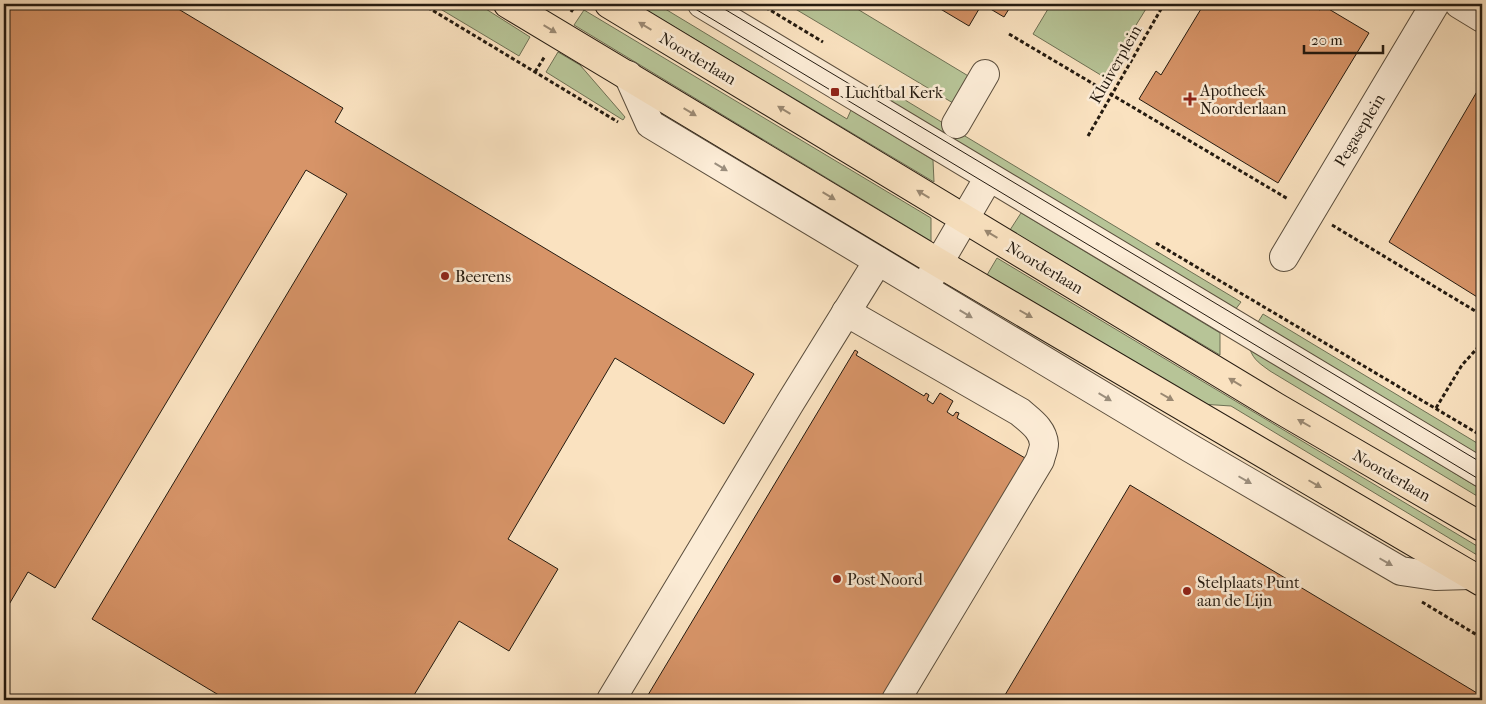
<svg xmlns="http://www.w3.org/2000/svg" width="1486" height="704" font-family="'IM FELL French Canon',serif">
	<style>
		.green { fill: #b7c497; stroke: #6e7054 }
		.building { fill: #d79468; stroke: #251b10 }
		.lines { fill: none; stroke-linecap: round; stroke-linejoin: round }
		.minor-casing { stroke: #5a4d3c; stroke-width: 30 }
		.major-casing { stroke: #251b10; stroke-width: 30 }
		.path { stroke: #251b10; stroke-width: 3; stroke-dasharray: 4 2.5; stroke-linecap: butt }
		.minor { stroke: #fcecd6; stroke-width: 28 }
		.major { stroke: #fae2c0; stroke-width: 28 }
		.tram { stroke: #251b10; stroke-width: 1 }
		.oneway { fill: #9a8871 }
		.oneway2 { fill: #9b8e7d }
		.poi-dot { fill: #8f2418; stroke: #fcecd6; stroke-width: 2 }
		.labels { text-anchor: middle; stroke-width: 5; stroke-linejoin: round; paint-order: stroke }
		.street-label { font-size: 16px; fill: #251b10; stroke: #fcecd6 }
		.poi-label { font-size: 16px; fill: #251b10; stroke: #fcecd6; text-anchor: start }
	</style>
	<rect width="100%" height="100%" fill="#fae2c0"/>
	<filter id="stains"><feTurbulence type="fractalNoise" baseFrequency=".004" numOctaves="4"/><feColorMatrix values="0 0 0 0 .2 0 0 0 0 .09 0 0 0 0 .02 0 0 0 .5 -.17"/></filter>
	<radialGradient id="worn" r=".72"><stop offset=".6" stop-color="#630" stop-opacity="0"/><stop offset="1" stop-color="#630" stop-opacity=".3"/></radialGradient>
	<g class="green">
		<path d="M432,4h46l52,33 -11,19z"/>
		<path d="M636,4h21l190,115 4,-9 82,50 1,22z"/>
		<path d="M787,4h62l121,73 -17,26z"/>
		<path d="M1051,4h98l-45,73 -71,-43z"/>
		<path d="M584,10l347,208v23l-357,-216z"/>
		<path d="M558,52l22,13 45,52 -2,3 -77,-48z"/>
		<path d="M880,85l361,217 -6,8 -360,-217z"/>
		<path d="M1021,213l199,120v22l-210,-125z"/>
		<path d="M997,258l485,291v9l-251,-152 -30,-2 -214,-129z"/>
		<path d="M1263,314l219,132v11l-224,-135z"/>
		<path d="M1250,349l232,141v9l-212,-128c-8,-6 -17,-11 -20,-22z"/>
	</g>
	<g class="building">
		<path d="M4,4h166l173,104 -8,14 419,252 -30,50 -109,-66 -107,181 50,30 -49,82 -50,-30 -48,79h-184l-135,-81 255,-425 -41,-24 -251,418 -27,-16 -24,41z"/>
		<path d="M932,4h80l-8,13 -22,-13 -13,22z"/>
		<path d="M1204,4h105l11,6 2,-5 47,28 -91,150 -139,-84 17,-28 5,4z"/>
		<path d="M1482,83v217l-93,-58z"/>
		<path d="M855,350l3,2 -2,3 68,41 2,-3 3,2 -2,5 6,4 7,-11 13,8 -6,11 6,4 3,-4 3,1 -2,5 68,40 -141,242h-239z"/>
		<path d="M1130,485l352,211v4h-480z"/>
	</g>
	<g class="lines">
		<defs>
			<g id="minor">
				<path d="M702,4l780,469"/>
				<path d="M1459,4l23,14"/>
				<path d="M628,75l22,49 540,324 211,123 34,5 35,-1"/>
				<path d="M956,124l29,-50"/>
				<path d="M1284,257l151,-253"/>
				<path d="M927,283l62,-106"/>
				<path d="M846,312l174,100c10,9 23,17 24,32 0,5 -3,11 -4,16l-144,240"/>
				<path d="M611,700l179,-297 88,-142"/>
			</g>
			<g id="major">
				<path d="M508,4l431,259 543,319"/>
				<path d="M609,4l667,403 206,120"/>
			</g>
		</defs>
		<use href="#minor" class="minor-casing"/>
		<use href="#major" class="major-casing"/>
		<g class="path">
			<path d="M422,4l196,118"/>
			<path d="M760,4l63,38"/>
			<path d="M571,12l5,-8"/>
			<path d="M1009,34l279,165"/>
			<path d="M535,72l10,-16"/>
			<path d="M1088,136l76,-132"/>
			<path d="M1332,225l150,90"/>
			<path d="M1156,243l326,193"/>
			<path d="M1436,408l26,-43 20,-22"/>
			<path d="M1422,602l60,36"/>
		</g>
		<use href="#minor" class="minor"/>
		<use href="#major" class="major"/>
		<g class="tram">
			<path d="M687,4l795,477"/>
			<path d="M716,4l766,459"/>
		</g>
	</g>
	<defs><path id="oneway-solid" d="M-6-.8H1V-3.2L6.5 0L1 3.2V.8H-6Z" transform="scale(1.25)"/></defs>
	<g class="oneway">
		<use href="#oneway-solid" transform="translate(645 26) rotate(-149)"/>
		<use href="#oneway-solid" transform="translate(550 29) rotate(31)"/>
		<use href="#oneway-solid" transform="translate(784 110) rotate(-149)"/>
		<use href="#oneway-solid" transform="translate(690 112) rotate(31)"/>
		<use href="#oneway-solid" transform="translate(923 194) rotate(-149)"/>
		<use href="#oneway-solid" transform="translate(829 196) rotate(31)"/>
		<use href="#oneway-solid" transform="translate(991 234) rotate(-149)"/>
		<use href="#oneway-solid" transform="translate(1026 314) rotate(30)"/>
		<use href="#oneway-solid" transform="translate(1235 382) rotate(-149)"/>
		<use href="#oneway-solid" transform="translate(1167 397) rotate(30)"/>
		<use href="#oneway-solid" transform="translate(1304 423) rotate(-150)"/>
		<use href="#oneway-solid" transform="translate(1315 484) rotate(30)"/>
	</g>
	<g class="oneway2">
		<use href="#oneway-solid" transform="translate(721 167) rotate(31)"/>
		<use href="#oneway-solid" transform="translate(966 314) rotate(31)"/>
		<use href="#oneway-solid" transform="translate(1105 397) rotate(31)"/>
		<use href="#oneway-solid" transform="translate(1245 480) rotate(30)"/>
		<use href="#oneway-solid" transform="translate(1386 562) rotate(30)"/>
	</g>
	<g class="poi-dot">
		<rect x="830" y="87" width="10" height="10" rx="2.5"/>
		<path d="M1187.5 91.5h5v5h5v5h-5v5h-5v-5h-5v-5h5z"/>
		<circle cx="445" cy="276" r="5"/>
		<circle cx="837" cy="579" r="5"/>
		<circle cx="1187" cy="591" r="5"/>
	</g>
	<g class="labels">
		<g class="street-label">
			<text transform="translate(698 58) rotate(31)" y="6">Noorderlaan</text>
			<text transform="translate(1115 64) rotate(-60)" y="6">Kluiverplein</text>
			<text transform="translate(1359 130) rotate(-59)" y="6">Pegaseplein</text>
			<text transform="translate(1045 267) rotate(31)" y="6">Noorderlaan</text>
			<text transform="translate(1392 475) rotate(30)" y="6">Noorderlaan</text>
		</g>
		<g class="poi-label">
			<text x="1200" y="96">Apotheek<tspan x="1200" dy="18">Noorderlaan</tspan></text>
			<text x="845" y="98">Luchtbal Kerk</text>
			<text x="455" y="282">Beerens</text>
			<text x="847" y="585">Post Noord</text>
			<text x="1197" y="588">Stelplaats Punt<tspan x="1197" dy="18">aan de Lijn</tspan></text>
		</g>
	</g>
	<rect width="1486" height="704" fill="none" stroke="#fae2c0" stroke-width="20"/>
	<rect x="5" y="5" width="1476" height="694" fill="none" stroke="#251b10" stroke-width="2.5"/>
	<rect x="10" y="10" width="1466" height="684" fill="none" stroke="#251b10"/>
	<path d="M1304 45v8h79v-8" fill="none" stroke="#251b10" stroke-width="2.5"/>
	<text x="1311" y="45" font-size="15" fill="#251b10" stroke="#fcecd6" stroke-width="4" paint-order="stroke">20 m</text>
	<rect width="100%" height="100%" filter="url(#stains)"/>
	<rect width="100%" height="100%" fill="url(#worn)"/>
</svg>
